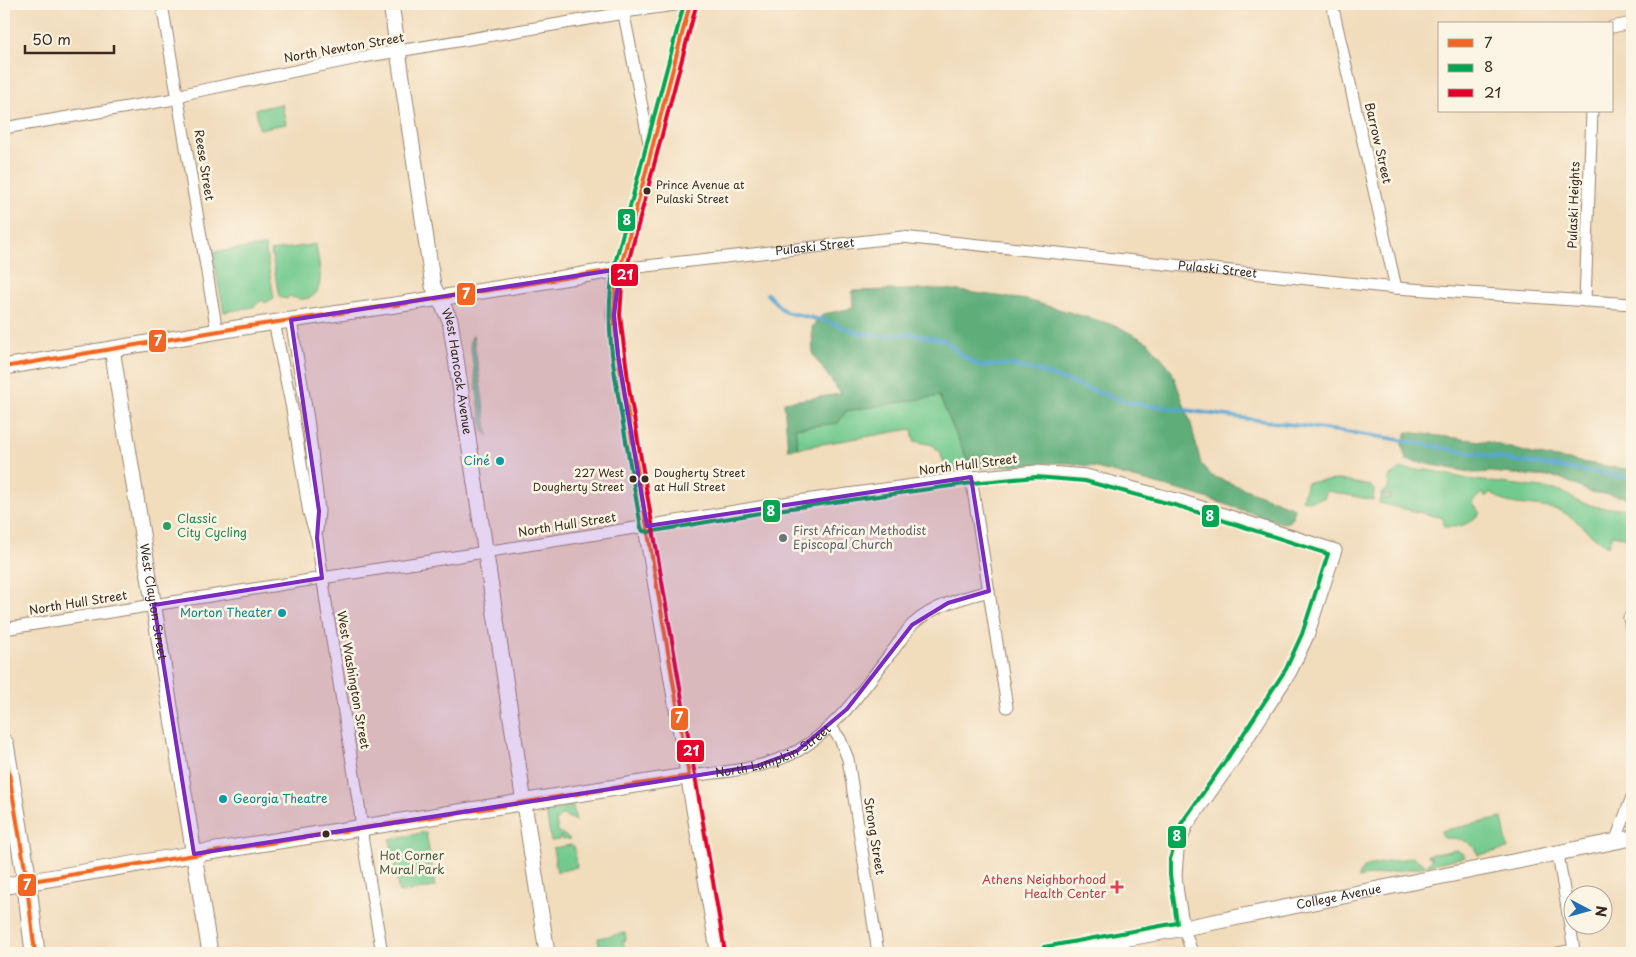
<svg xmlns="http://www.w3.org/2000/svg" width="1636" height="957" viewBox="0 0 1636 957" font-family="'Playpen Sans',sans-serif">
<rect width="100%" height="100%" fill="#fcf5e5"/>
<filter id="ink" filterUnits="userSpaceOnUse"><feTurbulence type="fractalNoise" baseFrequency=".02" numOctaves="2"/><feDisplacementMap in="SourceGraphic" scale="10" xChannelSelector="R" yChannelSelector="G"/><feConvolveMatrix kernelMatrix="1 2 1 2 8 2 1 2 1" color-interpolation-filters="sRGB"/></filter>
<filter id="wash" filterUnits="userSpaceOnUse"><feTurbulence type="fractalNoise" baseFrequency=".0096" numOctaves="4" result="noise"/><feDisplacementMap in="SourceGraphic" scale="20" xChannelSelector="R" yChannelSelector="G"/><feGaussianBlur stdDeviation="1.12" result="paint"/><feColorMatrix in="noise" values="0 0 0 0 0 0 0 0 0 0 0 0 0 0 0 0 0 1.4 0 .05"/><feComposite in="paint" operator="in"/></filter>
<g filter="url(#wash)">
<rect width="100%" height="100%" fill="#f1dcbc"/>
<!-- green -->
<path fill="#73ca8f" stroke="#577a56" d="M282,104L286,124L259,129L256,109Z
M316,244C318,262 330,300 301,299C296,299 293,297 289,296L287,299L279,297L271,251Z
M265,246L274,298L265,303L262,300L253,307L224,312L212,252Z
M473,335L488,436L483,431L470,342Z
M939,396L971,468L950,470L946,468L940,453L933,445L914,441L912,429L798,448L795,428L838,423L846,411Z
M1401,469L1428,470L1467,479L1542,488L1561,491L1579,502L1598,507L1632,509V539L1613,535L1608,546C1589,537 1578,517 1558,510C1540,505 1519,506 1504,501C1499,499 1495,495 1491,492L1485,497L1482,493L1472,502L1480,513C1467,526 1462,527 1444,527L1443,518L1379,503L1380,499L1390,498V495L1381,497V493C1387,491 1388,489 1389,483L1387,480L1391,475Z
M1339,480L1371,486L1374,491L1373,500L1327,491L1324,498L1308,501L1302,499L1307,482Z
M573,806L576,821L563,815L556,820L558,831L570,839L562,840L561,836L559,840L551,841L546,811Z
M1502,818L1508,849L1478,855C1471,839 1459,838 1443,838L1441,831Z
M426,832L435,887L399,893L390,839Z
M571,845L574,846L577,867L557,872L553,848Z
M1457,850L1464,855L1465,857L1427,865L1432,858L1427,855Z
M1413,857L1426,866L1359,878V873L1367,866Z
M625,933L626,940L623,941L625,953H600L598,938Z"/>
<!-- forest -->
<path fill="#5eae7a" stroke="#4c6c4c" d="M945,289L1027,300L1117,326L1149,343L1171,369L1191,424L1201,464L1212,476L1294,508L1293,518L1288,522L1282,523L1194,494L1093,467L1069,463H1044L971,468L939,396L846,411L838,423L795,428L798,448L788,449L784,402L841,394L813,355L812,327L823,314L853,308L852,291Z
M1407,432L1489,442L1532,454L1618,468L1632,469V498L1590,492L1560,478L1490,472L1474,473L1406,460L1402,444Z"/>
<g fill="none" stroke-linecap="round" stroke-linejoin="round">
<!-- stream -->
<path stroke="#58a6d1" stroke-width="4" d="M767,294L785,312L826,321L858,333L888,336L910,334L945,340L961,355L980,366L1009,365L1038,371L1126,402L1389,438L1510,460L1632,478"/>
</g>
</g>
<g filter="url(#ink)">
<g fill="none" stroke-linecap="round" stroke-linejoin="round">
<!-- pedestrian casing -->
<g stroke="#96836d" stroke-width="11">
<path id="pedestrian" d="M624,13L690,4"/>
</g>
<!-- minor casing -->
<g stroke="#96836d" stroke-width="13">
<g id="minor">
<path d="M162,4L217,332"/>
<path d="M622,4L650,148"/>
<path d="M1332,4L1396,288"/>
<path d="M1612,27L1632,23"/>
<path d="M4,128L169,100L188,93L363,57L624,13"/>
<path id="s1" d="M620,269L902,237L1396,288L1632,304"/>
<path d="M1585,301L1592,111"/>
<path d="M291,320L308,419L319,511L317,531"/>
<path d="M274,322L292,409L309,513L317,538L327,610L348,737L360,812L363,842L382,953"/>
<path d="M971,477L1007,707"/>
<path d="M1629,618L1632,632"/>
<path d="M4,629L647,526L776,504L971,477L1036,471L1086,475L1180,500L1336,550L1308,636L1291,672L1234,760L1187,826L1178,850L1176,875L1178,894L1184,928L1192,953"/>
<path d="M831,727L840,739L848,759L878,953"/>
<path id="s2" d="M689,776C725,772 766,769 799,750C838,727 863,689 890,654C898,645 905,632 913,624C934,605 962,598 989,591"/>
<path d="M1615,842L1632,797"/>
<path d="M1558,953L1574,950L1558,854"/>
</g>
</g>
<!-- tertiary casing -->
<g stroke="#96836d" stroke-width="17">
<g id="tertiary">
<path id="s3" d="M391,4L433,286L450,320L547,953"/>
<path id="s4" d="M112,349L210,953"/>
<path d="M4,367L243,327L402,304L620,269"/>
<path id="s5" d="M1045,953L1184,928L1632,838"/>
</g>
</g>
<!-- secondary casing -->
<g stroke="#96836d" stroke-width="18">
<path id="secondary" d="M690,4L616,285L614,315L623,389L719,953
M4,886L194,854L689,776"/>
</g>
<!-- primary casing -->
<g stroke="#96836d" stroke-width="21">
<path id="primary" d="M4,744L25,869L35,953"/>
</g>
<!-- pedestrian -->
<use href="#pedestrian" stroke="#fff" stroke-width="9"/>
<!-- minor -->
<use href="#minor" stroke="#fff" stroke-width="11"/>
<!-- tertiary -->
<use href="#tertiary" stroke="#fff" stroke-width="15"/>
<!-- secondary -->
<use href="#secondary" stroke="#fff" stroke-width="16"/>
<!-- primary -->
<use href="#primary" stroke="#fff" stroke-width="19"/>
<!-- bus-1 casing -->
<g stroke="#fcf5e5" stroke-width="8">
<path id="bus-1" d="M4,367L243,327L402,304L620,269
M4,744L25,869L35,953
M26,882L689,776L618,355L614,315L616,285L690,4"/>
</g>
<!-- bus-2 casing -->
<g stroke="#fcf5e5" stroke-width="8">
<path id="bus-2" d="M684,4L614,267C604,319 613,367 622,418C628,454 635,491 641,527L643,531L648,532L777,510L972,483L1036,477L1085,481L1178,506L1328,554L1302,634L1286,669L1229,756L1181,824L1170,859V875L1177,923L1044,947"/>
</g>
<!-- bus-3 casing -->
<g stroke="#fcf5e5" stroke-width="8">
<path id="bus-3" d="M696,6L622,286L620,315L629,388L725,952"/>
</g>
<!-- bus-1 -->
<use href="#bus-1" stroke="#f26522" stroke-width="4"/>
<!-- bus-2 -->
<use href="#bus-2" stroke="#00a651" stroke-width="4"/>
<!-- bus-3 -->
<use href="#bus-3" stroke="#e4002b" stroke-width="4"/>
</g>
</g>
<!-- marked area -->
<path fill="#7b2cbf" fill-opacity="0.2" stroke="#7b2cbf" stroke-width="4" stroke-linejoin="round" d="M620,269L614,315L618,355L647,526L971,477L989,591L948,603L912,625L847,709L797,751L757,766L194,854L154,605L322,578L317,538L319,511L291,320Z"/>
<!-- markers -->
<g fill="#3b2a1e" stroke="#fcf5e5" stroke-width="2">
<circle cx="647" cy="191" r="4.5"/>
<circle cx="633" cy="479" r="4.5"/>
<circle cx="645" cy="479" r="4.5"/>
<circle cx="326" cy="834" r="4.5"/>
</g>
<g fill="#0f9aa8" stroke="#fcf5e5" stroke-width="2">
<circle cx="500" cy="461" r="5"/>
<circle cx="282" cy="613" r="5"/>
<circle cx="223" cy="799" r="5"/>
</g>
<circle fill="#2e9e5b" stroke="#fcf5e5" stroke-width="2" cx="167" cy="526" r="5"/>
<circle fill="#6b7280" stroke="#fcf5e5" stroke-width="2" cx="783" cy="538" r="5"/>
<path fill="#e0444e" stroke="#fcf5e5" stroke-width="2" d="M1114.5 879.5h5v5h5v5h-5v5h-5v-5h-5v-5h5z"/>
<g text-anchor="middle" stroke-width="5" stroke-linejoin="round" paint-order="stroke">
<!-- bus labels -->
<g font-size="11" fill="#3b2a1e" stroke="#fcf5e5" text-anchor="start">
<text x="656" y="189">Prince Avenue at<tspan x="656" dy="14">Pulaski Street</tspan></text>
<text x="624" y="477" text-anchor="end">227 West<tspan x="624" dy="14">Dougherty Street</tspan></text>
<text x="654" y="477">Dougherty Street<tspan x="654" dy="14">at Hull Street</tspan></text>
</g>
<!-- street labels -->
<g font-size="12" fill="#3b2a1e" stroke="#fcf5e5">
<text transform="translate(344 48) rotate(-10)" y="4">North Newton Street</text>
<text transform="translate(1378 143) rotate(77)" y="4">Barrow Street</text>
<text transform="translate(204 165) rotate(81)" y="4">Reese Street</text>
<text transform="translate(1574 205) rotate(-88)" y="4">Pulaski Heights</text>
<text dy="4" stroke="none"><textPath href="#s1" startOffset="196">Pulaski Street</textPath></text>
<text dy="4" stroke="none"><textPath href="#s1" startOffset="601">Pulaski Street</textPath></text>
<text dy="4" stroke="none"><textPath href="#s3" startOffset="375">West Hancock Avenue</textPath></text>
<text transform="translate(968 465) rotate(-7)" y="4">North Hull Street</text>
<text transform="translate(567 525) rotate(-9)" y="4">North Hull Street</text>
<text dy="4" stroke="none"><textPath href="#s4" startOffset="256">West Clayton Street</textPath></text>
<text transform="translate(78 603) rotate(-9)" y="4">North Hull Street</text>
<text transform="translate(353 680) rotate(80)" y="4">West Washington Street</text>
<text dy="4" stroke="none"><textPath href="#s2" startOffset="89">North Lumpkin Street</textPath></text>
<text transform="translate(874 836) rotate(81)" y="4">Strong Street</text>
<text dy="4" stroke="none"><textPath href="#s5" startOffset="299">College Avenue</textPath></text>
</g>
<!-- culture labels -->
<g font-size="12" fill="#0d838f" stroke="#fcf5e5" text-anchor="end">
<text x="490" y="465">Ciné</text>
<text x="272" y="617">Morton Theater</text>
<text x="233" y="803" text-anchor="start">Georgia Theatre</text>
</g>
<!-- leisure labels -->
<g font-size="12" fill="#27864d" stroke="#fcf5e5" text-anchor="start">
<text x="177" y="523">Classic<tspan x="177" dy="14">City Cycling</tspan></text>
</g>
<!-- worship labels -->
<g font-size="12" fill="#5b616d" stroke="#fcf5e5" text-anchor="start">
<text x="793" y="535">First African Methodist<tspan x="793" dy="14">Episcopal Church</tspan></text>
</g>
<!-- park labels -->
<g font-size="12" fill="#4c5a40" stroke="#fcf5e5">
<text x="412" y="860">Hot Corner<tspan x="412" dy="14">Mural Park</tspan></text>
</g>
<!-- health labels -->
<g font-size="12" fill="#be3a42" stroke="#fcf5e5" text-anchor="end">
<text x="1106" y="884">Athens Neighborhood<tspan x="1106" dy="14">Health Center</tspan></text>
</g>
</g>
<g stroke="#fcf5e5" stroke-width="2">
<rect x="617" y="208" width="19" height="24" rx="5" fill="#00a651"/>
<rect x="610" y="263" width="29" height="24" rx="5" fill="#e4002b"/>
<rect x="456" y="282" width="20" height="24" rx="5" fill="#f26522"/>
<rect x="148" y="329" width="19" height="24" rx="5" fill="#f26522"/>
<rect x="762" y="499" width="19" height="24" rx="5" fill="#00a651"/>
<rect x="1201" y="504" width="19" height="24" rx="5" fill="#00a651"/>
<rect x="670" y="707" width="19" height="24" rx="5" fill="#f26522"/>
<rect x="676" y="739" width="29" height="24" rx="5" fill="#e4002b"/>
<rect x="1167" y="825" width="20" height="24" rx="5" fill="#00a651"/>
<rect x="17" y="873" width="20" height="24" rx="5" fill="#f26522"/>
</g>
<g font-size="14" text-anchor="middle" font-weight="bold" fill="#fff">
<text x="627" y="225">8</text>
<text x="625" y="280">21</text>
<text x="466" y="299">7</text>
<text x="158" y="346">7</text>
<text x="771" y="516">8</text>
<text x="1210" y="521">8</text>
<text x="679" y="723">7</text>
<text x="691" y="756">21</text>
<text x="1177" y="841">8</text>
<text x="27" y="890">7</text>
</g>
<!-- margin -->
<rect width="1636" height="957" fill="none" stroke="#fcf5e5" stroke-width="20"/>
<!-- legend -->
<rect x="1438" y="22" width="175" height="90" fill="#fcf5e5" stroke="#afa495"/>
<rect x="1448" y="39" width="25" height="8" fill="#f26522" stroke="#afa495"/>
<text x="1484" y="48" font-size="15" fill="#3b2a1e">7</text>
<rect x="1448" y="64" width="25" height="8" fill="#00a651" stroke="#afa495"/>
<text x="1484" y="72" font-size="15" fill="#3b2a1e">8</text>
<rect x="1448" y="89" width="25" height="8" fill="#e4002b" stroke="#afa495"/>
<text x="1484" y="98" font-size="15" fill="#3b2a1e">21</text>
<!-- north arrow -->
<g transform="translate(1588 910) rotate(96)"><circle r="24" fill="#fcf5e5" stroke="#afa495"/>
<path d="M0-4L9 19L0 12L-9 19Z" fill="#1f6fb2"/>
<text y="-8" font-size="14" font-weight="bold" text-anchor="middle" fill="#3b2a1e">N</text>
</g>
<!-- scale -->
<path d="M25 45v8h89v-8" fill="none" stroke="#3b2a1e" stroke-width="2.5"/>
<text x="32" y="45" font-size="15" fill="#3b2a1e" stroke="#fcf5e5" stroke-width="4" paint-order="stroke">50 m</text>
</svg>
